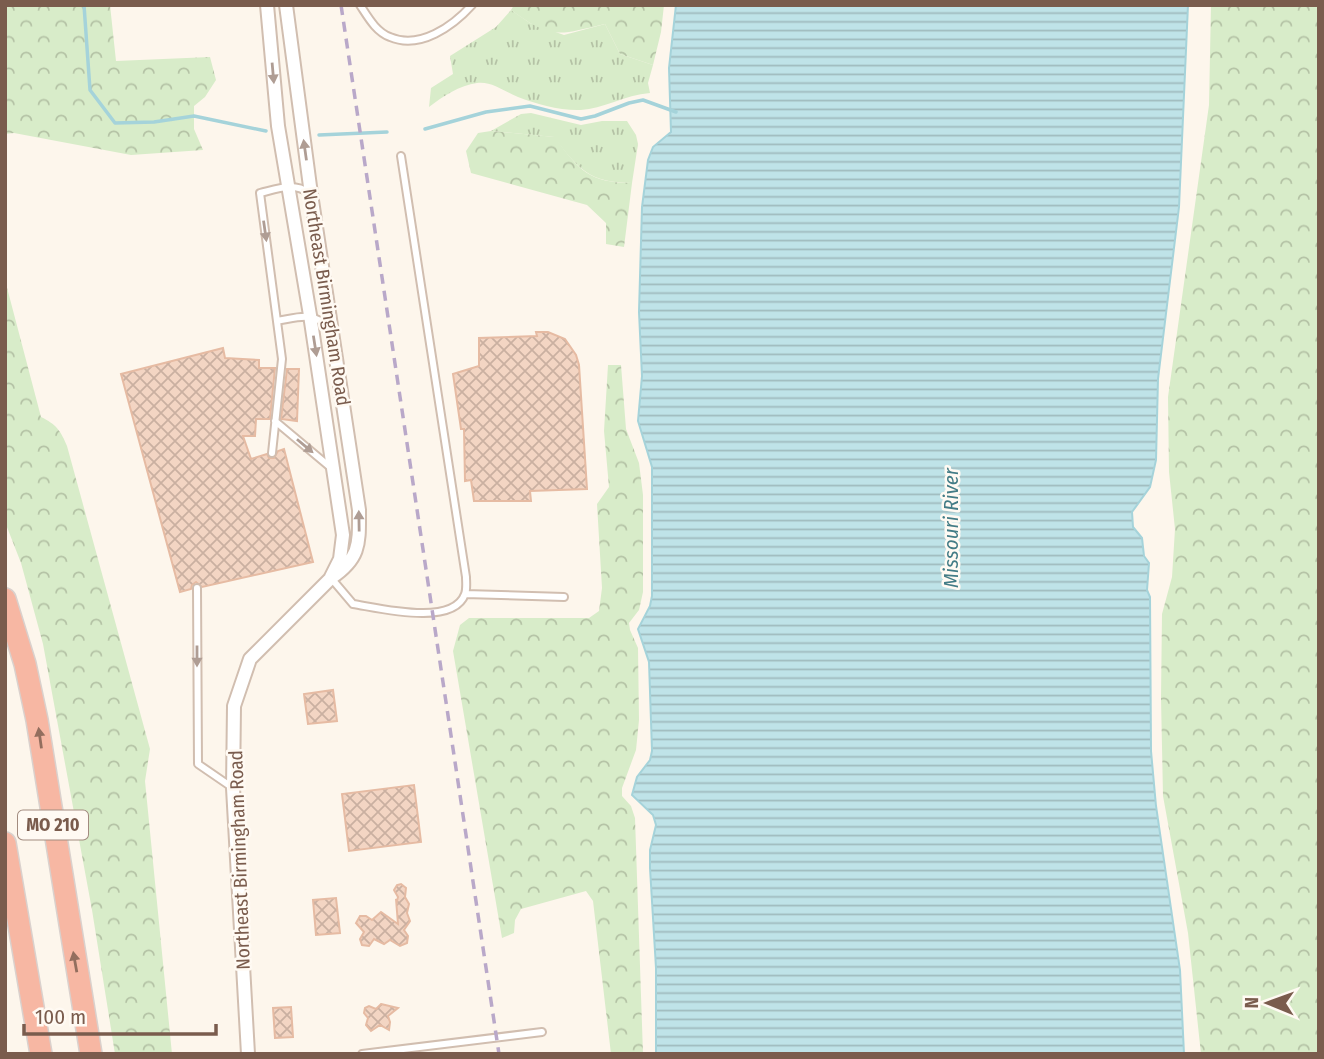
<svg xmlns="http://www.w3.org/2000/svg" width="1324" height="1059" viewBox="0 0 1324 1059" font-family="'Fira Sans Condensed',sans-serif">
<defs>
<pattern id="grass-tufts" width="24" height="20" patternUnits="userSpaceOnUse" patternTransform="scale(1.75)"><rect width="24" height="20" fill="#d8ecc9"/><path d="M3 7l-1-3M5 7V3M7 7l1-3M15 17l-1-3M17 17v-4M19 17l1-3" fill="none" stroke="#b4c2a5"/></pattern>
<pattern id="forest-crowns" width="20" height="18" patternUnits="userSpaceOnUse" patternTransform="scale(1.75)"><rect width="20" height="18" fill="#d8ecc9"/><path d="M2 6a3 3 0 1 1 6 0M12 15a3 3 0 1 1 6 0" fill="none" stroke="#b4c2a5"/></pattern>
<pattern id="water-rules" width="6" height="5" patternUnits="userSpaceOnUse" patternTransform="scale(1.75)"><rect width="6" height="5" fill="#bfe3e8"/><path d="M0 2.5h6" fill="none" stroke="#a0bbbe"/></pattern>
<pattern id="building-cross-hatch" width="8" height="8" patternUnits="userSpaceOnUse" patternTransform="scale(1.75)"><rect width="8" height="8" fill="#f3d5c3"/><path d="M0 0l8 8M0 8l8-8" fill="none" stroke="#cab0a1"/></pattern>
</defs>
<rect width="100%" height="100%" fill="#fdf6ec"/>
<!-- grass -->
<path fill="url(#grass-tufts)" d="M511,10L530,23L564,35L605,24L620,54L653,65L648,83L650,93C625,95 602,109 581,110C561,111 536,104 518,97C505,92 492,81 477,83C460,85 442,97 429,107L431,88L453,74L450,56L496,27Z
M531,113L581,125L602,121H627L636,135L638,144L632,183C590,183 578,169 554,137L491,131L521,114Z"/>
<!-- forest -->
<path fill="url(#forest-crowns)" d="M5,5H110L116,61L210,57L216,80L205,97L194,106V129L203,150L131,155L14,133L5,134Z
M514,5H664L661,32L653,65L620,54L605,24C558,35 552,40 511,10Z
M1211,5H1319V1054H1201L1188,933L1163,796L1161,698L1162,614L1172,577L1175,529L1169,472L1168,397L1209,105Z
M491,131L555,137C578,170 590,183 632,183L624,247L606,244V223L587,205L471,173L466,151L478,133Z
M5,280L41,417C56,424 61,431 67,446L150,749L145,781L172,1054H115L92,910L43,644L21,563L5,522Z
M608,365H621L626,429L639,463L643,495V592L639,610L629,623L630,630L638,648L639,720L636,750L622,788V796L631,806L635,818L643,1054H611L593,901L586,891L521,909L515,920L514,933L502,938L453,651L460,625L469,618H589L599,611L602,588L597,504L609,487L604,431Z"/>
<!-- water -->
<path fill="url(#water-rules)" stroke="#a5d3da" stroke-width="2" d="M676,5H1188L1179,207L1158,379L1156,460L1150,487L1132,512L1133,527L1142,538L1144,556L1149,563L1147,590L1150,597L1151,751L1156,806L1180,970L1184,1054H656V968L650,868V850L656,825L653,815L632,795L637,777L650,760L652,751L649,662L638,629L650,606L652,596V467L638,421L642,376L639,312L642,207L648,160L653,147L671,132L669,68Z"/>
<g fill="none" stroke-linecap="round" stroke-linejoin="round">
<!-- stream -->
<path stroke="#a5d3da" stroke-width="3.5" d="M84,5L90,90L115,123L154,122L194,116L266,131
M425,129L486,112L530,106L581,119L595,116L629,103L643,100L676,112
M319,135L387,132"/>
</g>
<!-- building -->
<path fill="url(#building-cross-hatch)" stroke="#e6bba3" stroke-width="2" d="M536,332H548L565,339L576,355L579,365L587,489L530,491L531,501H474L471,480L465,481L464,429H461L453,374L479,366V338L537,336Z
M223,348L225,358L259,360V368H275L270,419H256L255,436H243L251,459L267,454L269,458H274L278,451L284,449L313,562L202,587L196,582L192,585L191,589L180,592L121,374Z
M287,369H299L297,421L281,419Z
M333,690L337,721L308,724L304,694Z
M414,785L421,842L349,851L342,794Z
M401,884L406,888L405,897L409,904L407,913L410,921L404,930L408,936L407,943L400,946L390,940L384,944L374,939L369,946L362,945L360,939L364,932L356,923L360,916H366L372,920L381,912L398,924L396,899L397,901L398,897L394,890L397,885Z
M336,898L340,933L316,935L313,900Z
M381,1004L398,1008L388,1016L390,1022L389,1030L380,1025L371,1031L366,1025L368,1018L364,1013L365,1008L369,1006L376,1009Z
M291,1007L293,1037L275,1038L273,1008Z"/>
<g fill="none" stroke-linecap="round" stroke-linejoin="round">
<!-- lane casing -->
<g stroke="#d1beb0" stroke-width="10">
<path id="lane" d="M360,5C368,17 376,32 390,37C420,50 453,26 472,5
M277,321C300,317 311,311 330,328
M275,421L330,467
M272,453L282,359L260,193C277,189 294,182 309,193
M331,578L353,604C379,608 453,627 465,594C467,589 466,582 466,577L401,156
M197,588L198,764L233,788
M465,594L564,597
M362,1054L542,1032"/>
</g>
<!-- street casing -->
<g stroke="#d1beb0" stroke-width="16">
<path id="street" d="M267,5L278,126L310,315L343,535L340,559L331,577
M248,1054L233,788L234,706L250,659L331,578C361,558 359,543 359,510L311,194L286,5"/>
</g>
<!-- highway casing -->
<g stroke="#dad1cd" stroke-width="24">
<path id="highway" d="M5,599L25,664L37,720L91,1054
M5,843L41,1054"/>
</g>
<!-- lane -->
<use href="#lane" stroke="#fff" stroke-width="6"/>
<!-- street -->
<use href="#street" stroke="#fff" stroke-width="12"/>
<!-- highway -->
<use href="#highway" stroke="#f7b7a3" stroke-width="21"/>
<!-- rail -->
<path stroke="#b9a8c9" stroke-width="3.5" stroke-dasharray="10 7" stroke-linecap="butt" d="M341,5L499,1054"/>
</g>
<!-- one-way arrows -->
<defs><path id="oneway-solid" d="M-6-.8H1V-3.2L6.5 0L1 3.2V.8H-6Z" transform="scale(1.75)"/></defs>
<g fill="#af9d94">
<use href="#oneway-solid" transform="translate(273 73) rotate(85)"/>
<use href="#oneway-solid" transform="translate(305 150) rotate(-98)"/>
<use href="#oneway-solid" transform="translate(265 231) rotate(82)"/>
<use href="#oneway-solid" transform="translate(315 346) rotate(81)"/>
<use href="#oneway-solid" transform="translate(305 446) rotate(40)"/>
<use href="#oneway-solid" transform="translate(359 521) rotate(-91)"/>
<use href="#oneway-solid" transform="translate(197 656) rotate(90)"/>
</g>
<g fill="#936e5e">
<use href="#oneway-solid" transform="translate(40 738) rotate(-98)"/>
<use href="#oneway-solid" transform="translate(75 962) rotate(-100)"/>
</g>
<g text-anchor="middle" stroke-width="5" stroke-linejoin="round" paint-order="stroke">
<!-- shield labels -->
<rect fill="#fffaf3" stroke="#a28b7f" stroke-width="2" x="18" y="810.5" width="70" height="29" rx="5"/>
<g font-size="18" font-weight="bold" fill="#7a5c4d">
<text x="53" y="831">MO 210</text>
</g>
<!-- street labels -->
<g font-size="19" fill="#7a5c4d" stroke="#fffaf3">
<text transform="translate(327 297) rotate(81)" y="7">Northeast Birmingham Road</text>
<text transform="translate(239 860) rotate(-92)" y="7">Northeast Birmingham Road</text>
</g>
<!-- water labels -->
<g font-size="21" font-style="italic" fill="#437c86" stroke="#fffaf3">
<text transform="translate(951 528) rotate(-90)" y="7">Missouri River</text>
</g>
</g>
<!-- border -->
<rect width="1324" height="1059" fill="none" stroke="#7a5c4d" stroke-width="14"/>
<!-- north arrow -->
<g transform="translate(1268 1003) rotate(271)" stroke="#fffaf3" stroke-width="5" paint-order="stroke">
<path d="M0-5L12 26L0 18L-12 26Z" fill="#7a5c4d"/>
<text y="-10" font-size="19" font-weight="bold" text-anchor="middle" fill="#7a5c4d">N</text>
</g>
<!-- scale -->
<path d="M24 1024v10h192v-10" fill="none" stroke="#7a5c4d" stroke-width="3.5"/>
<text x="35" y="1024" font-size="21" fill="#7a5c4d" stroke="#fffaf3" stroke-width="5" paint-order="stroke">100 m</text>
</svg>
